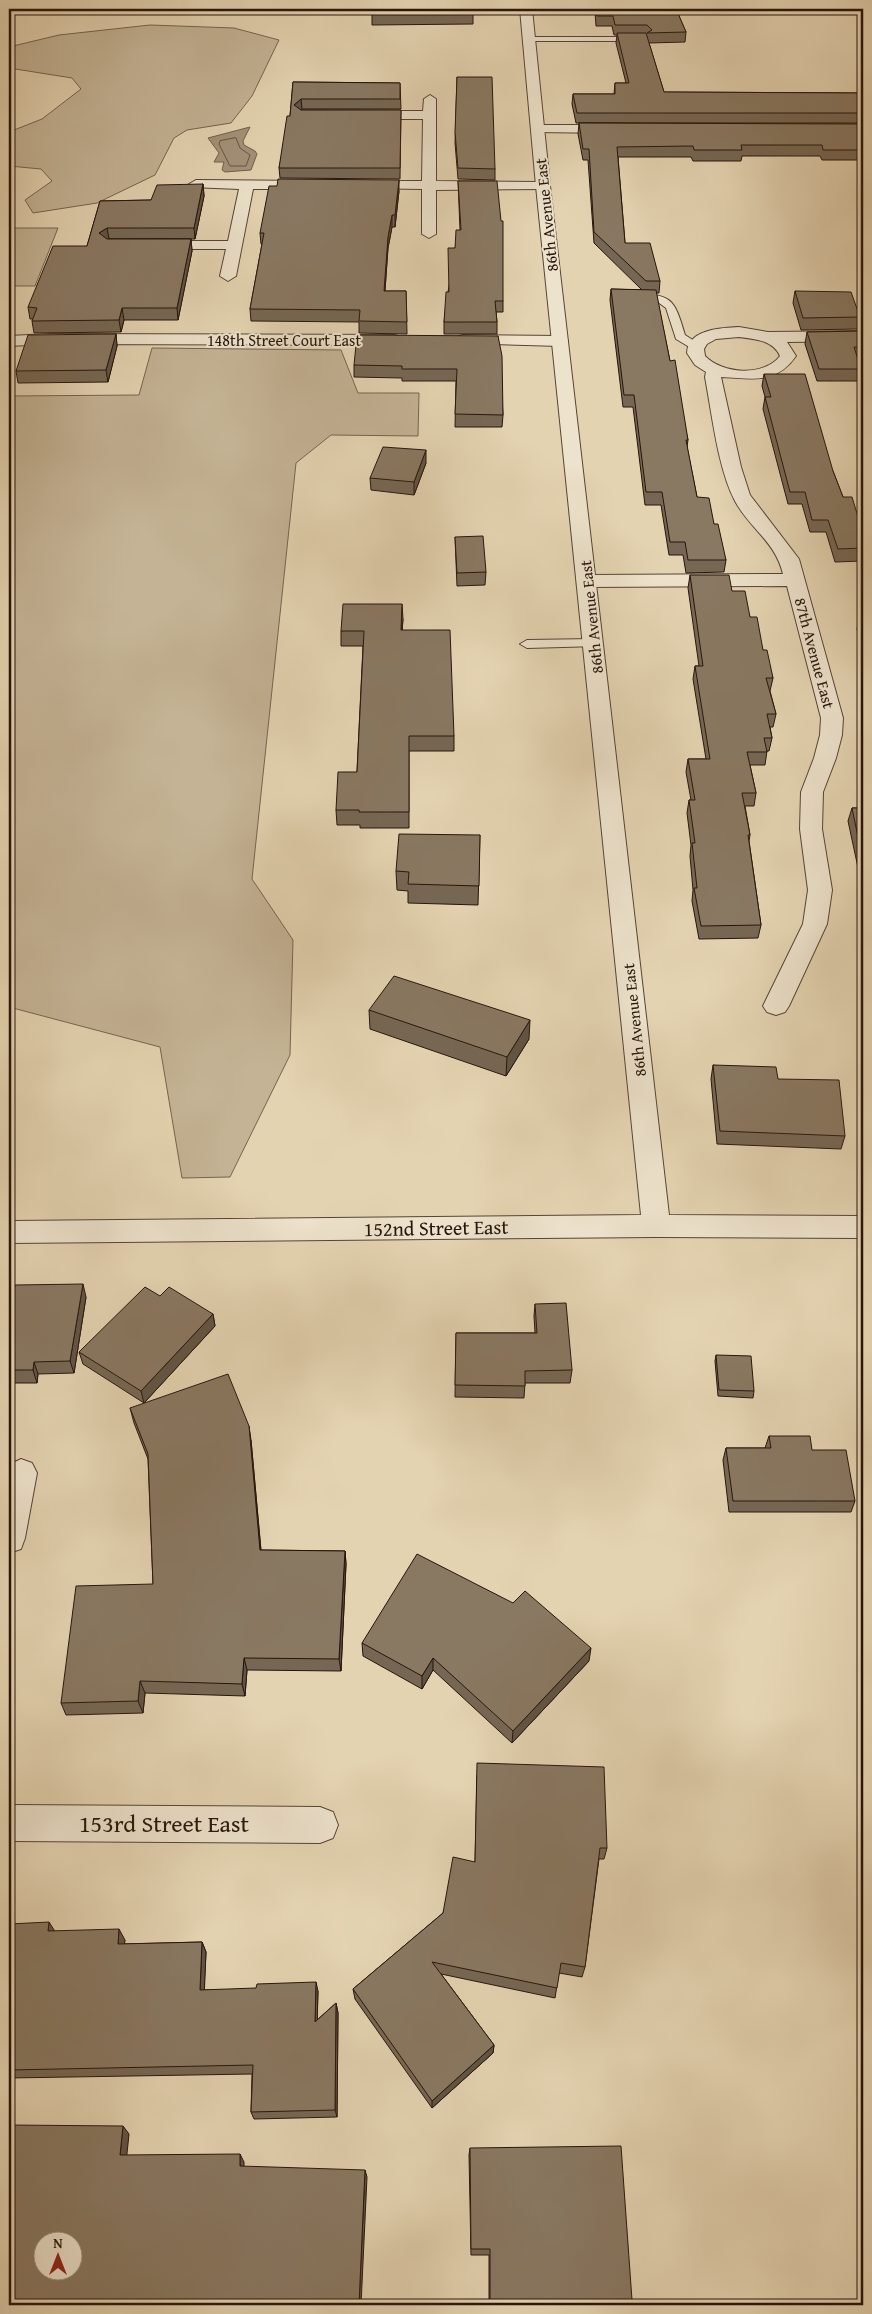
<svg xmlns="http://www.w3.org/2000/svg" width="872" height="2314" viewBox="0 0 872 2314" font-family="'Gentium Book Plus',serif">
<rect width="100%" height="100%" fill="#e4d3b1"/>
<filter id="stains"><feTurbulence type="fractalNoise" baseFrequency=".004" numOctaves="4"/><feColorMatrix values="0 0 0 0 .2 0 0 0 0 .09 0 0 0 0 .02 0 0 0 .5 -.17"/></filter>
<radialGradient id="worn" r=".72"><stop offset=".6" stop-color="#630" stop-opacity="0"/><stop offset="1" stop-color="#630" stop-opacity=".3"/></radialGradient>
<!-- green -->
<path fill="#c4b395" stroke="#766450" d="M150,25L234,28L279,40L252,96L231,123L187,130L174,138L155,175L97,203L33,213L25,200L52,181L41,169L9,166V132L42,119L81,89L72,78L9,68V47L59,35Z
M9,228H58L35,286H9Z
M152,348L341,350L358,393H419L418,436L331,435L296,463L252,879L293,940L290,1055L230,1177L182,1178L160,1047L9,1007V396L139,395Z"/>
<!-- water -->
<path fill="#a49279" stroke="#72604d" d="M250,127L243,141L244,145L255,151L257,154L251,170L225,172L222,170L224,162H214L219,153L208,138Z"/>
<g fill="none" stroke-linecap="round" stroke-linejoin="round">
<!-- shore -->
<path stroke="#665442" stroke-width="1" d="M236,138L240,148L250,155L246,166H230L219,144L220,141Z"/>
<!-- service casing -->
<g stroke="#564435" stroke-width="2">
<path id="service" d="M526,37H640L644,39L640,41H526Z
M632,294C672,294 674,298 685,335L699,344V348H691L676,339L666,308L655,300L628,299L627,297Z
M594,639L599,640L601,643L599,646L527,648L520,644L527,640Z"/>
</g>
<!-- minor casing -->
<g stroke="#564435" stroke-width="2">
<path id="minor" d="M430,95L436,99V181L543,182L550,186L548,189L436,190V234L429,238L422,234V189L357,188L355,185L362,181H422L423,119H363L357,115L363,111H423L424,99Z
M538,125H614L621,129L614,133L533,132L531,129L533,126Z
M196,180L314,181L321,185L314,189H253L236,276L228,281L220,276L226,249H155L148,245L155,241H228L239,189L191,187L189,184Z
M739,327L768,332L863,331V341L787,342L796,356C775,386 751,378 721,377L741,467L750,495L799,559L843,718L842,735L836,758L823,792L822,829L832,890L827,924L789,1006L785,1012L776,1015L767,1012L763,1006L803,924L808,890L800,829L801,792L814,758L820,735L821,718L787,586L587,587L580,585L577,581L580,577L587,575L783,574C775,541 750,529 735,501C718,469 712,414 705,377L706,372L695,365L687,353C688,329 721,328 739,327ZM739,337C755,339 773,340 780,356C764,377 722,374 705,356L704,349L707,344L716,339Z
M49,334L395,335L401,337L403,340L401,343L395,345L49,344L9,346V336Z
M463,335L560,336L566,338L568,341L566,344L560,346L457,343L455,340L457,337Z
M21,1459L32,1463L37,1473L25,1538L21,1549L9,1553V1465Z
M9,1805L320,1807L333,1812L338,1825L333,1838L320,1843L9,1841Z"/>
</g>
<!-- tertiary casing -->
<g stroke="#564435" stroke-width="2">
<path id="tertiary" d="M520,9H532L550,186L669,1215L863,1216V1238L656,1237L9,1243V1221L641,1215L536,186Z"/>
</g>
<!-- service -->
<use href="#service" fill="#ede2cc" fill-rule="evenodd"/>
<!-- minor -->
<use href="#minor" fill="#ede2cc" fill-rule="evenodd"/>
<!-- tertiary -->
<use href="#tertiary" fill="#ede2cc" fill-rule="evenodd"/>
</g>
<!-- wall -->
<path fill="#766754" stroke="#27150c" d="M473,9V24L372,25V13Z
M567,9H676L686,32L685,42L649,43L664,92L863,93V123H576L572,104L573,94H614L615,83H626L616,43L617,35H614L612,26H596L595,11L574,14Z
M457,77L495,169V180L458,179L455,143Z
M293,82L400,83L401,109H302L301,110H401L400,179L280,178L279,168L290,116Z
M579,123L863,124V160H822L820,156H742L741,161H693L691,157H618L625,243L660,281L659,293H656L670,361L688,440L687,447L697,497L714,524L726,560L724,572L686,573L683,555H669L661,505H645L633,407H623L610,300L611,289L642,290L594,243L588,160H583L578,134Z
M458,181L503,301V312H496L497,322V334H444V322L448,292L455,248L460,230Z
M203,184L204,196L195,239H109H191L192,251L178,320H124L121,332L34,333L32,321L33,319H30L28,307L87,246L100,201L151,200Z
M399,191L395,227H392L388,248L385,291H406L407,334L359,333V322L251,321L250,309L262,244H261L260,233Z
M795,291L860,317L858,329L801,330L793,303Z
M863,331V360H858L861,369L859,381H817L805,344L807,332Z
M116,334L117,346L108,382L18,383L16,371Z
M498,336L503,415L502,427H455L456,381H402V378L354,377V365Z
M764,374L833,471L843,497L863,533V561L835,562L826,532H810L802,504H788L763,409L765,397L762,386Z
M426,463L414,495L371,490L370,478Z
M455,537L486,572L485,585L457,586Z
M690,575L732,591L750,617L763,650L773,678L770,691L776,714L773,727H770L772,738L769,751H767L765,765H750L756,793L754,806H745L750,835L749,841L761,925L758,938L699,939L692,901L693,890L690,856L691,845L687,813L689,800H691L686,772L688,759H706L693,679L695,666H699L688,588Z
M860,616H863V648L857,629Z
M403,619L402,630L454,736V751H409V828H360V825H337L336,810L357,772L363,646H341V631Z
M852,808H863V891L848,821Z
M480,835L478,905L408,903V891L397,890L396,871Z
M369,1010L529,1039L506,1076L370,1029Z
M713,1065L778,1079L845,1136L841,1149L717,1144L711,1079Z
M160,1296L213,1314L215,1326L144,1403L83,1364L79,1352Z
M86,1297L74,1373L38,1374L37,1383H9V1320Z
M535,1304L572,1370L570,1383H525L524,1398L455,1397L456,1333H535L534,1316Z
M716,1355L754,1391L753,1398L718,1396L715,1361Z
M130,1408L251,1440L261,1550L345,1551L346,1564L341,1671L247,1670L245,1696L145,1693L143,1713L66,1715L61,1703L153,1584L148,1459L134,1423Z
M769,1436L812,1450L855,1501L851,1512H729L723,1460L726,1448H765Z
M362,1643L589,1661L512,1743L433,1670L422,1689L363,1656Z
M477,1775L607,1848L604,1859H599L585,1967L582,1977L559,1973L555,1998L441,1974L494,2045L493,2053L432,2108L355,1999L353,1989L443,1913L475,1862Z
M9,1920L11,1924L54,1931L125,1940L124,1944L202,1942L206,1952L204,1990L318,1991L317,2020L336,2003L338,2013L337,2117L254,2119L251,2112L252,2074L10,2078L9,2077Z
M470,2148L632,2300L648,2305H489V2255H471L469,2155Z"/>
<!-- shaded-wall -->
<path fill="#605445" stroke="#27150c" d="M574,9H595V11L574,14Z
M301,99L302,109L294,116V105Z
M399,180V191L395,227V215Z
M203,184L204,196L195,239L194,228Z
M392,215V227L388,248L384,303V291L388,237Z
M107,228L109,239L100,244L99,233Z
M191,239L192,251L178,320L177,308Z
M122,308L124,320L121,332L119,320Z
M116,334L117,346L108,382L106,370Z
M426,450V463L414,495V482Z
M402,604L403,619L401,646V630Z
M530,1020L529,1039L506,1076L507,1057Z
M83,1284L86,1297L74,1373L70,1361Z
M213,1314L215,1326L144,1403L141,1391Z
M34,1362L38,1374L37,1383L33,1370Z
M249,1426L251,1440L262,1563L260,1550Z
M345,1551L346,1564L341,1671L339,1659Z
M591,1648L589,1661L512,1743L513,1731Z
M244,1658L247,1670L245,1696L242,1684Z
M433,1658V1670L422,1689V1676Z
M140,1681L145,1693L143,1713L138,1701Z
M49,1922L56,1933L48,1931Z
M119,1929L125,1940L123,1955L118,1944Z
M202,1942L206,1952L204,2000L200,1990Z
M316,1982L318,1991L317,2031L315,2022Z
M336,2003L338,2013L337,2117L335,2110Z
M494,2045L493,2053L432,2108V2101Z
M123,2126L129,2134L126,2163L120,2155Z
M240,2154L244,2162V2173L240,2166Z
M365,2170L367,2177L361,2305H359Z"/>
<!-- building -->
<path fill="#897862" stroke="#27150c" fill-rule="evenodd" d="M372,9H473V12L372,13Z
M596,9H676L686,32L647,33L652,30L647,25H615L613,16H597Z
M617,33H646L664,92L863,93V113H577L573,94H615V83H629Z
M457,77H492L495,169L458,168L455,132Z
M293,82L400,83V99H301L294,105L301,110H401L400,168H279L287,116H290Z
M579,123L863,124V150H823L822,145H741L742,150H694L693,146L617,147L625,243H650L660,281H646L594,232L589,149H583Z
M278,179L399,180L395,215H392L388,237L384,291H406L407,322L359,321L360,310L250,309L264,233H260L269,186H277Z
M458,181H497L501,221H503V301H495L497,322H444L446,292H449L448,248H455L456,230H461Z
M203,184L194,228H107L99,233L107,239H191L177,308H122L119,320L32,321L37,308L28,307L53,246H87L100,201L151,200L157,185Z
M611,289L656,290L670,361L675,360L688,440H686L697,497L709,498L714,524H718L726,560H688L685,542H670L662,492H646L634,395H624Z
M795,291L851,292L860,317L803,318Z
M863,331V348L854,347L861,369H819L807,332Z
M116,334L106,370L16,371L28,335Z
M357,335L498,336L502,356L503,415L455,414L457,369H402V366L354,365Z
M764,374H805L833,471L843,497H852L863,533V548L838,549L828,520H812L805,492H790L765,397H771Z
M383,447L426,450L414,482L370,478Z
M483,536L486,572L457,573L455,537Z
M690,575H729L732,591H745L750,617H757L763,650H767L773,678H766L776,714H767L772,738H764L767,752H747L756,793H742L750,835H748L761,925L701,926L694,888H697L692,843H695L689,800H695L688,759H710L695,666H703Z
M343,604H402L401,630H450L454,736H409V812H359V810H336L338,772H357L364,631H341Z
M860,616H863V626Z
M852,808H863V861Z
M399,834L480,835L479,886L408,884L409,872L396,871Z
M394,976L530,1020L507,1057L369,1010Z
M713,1065L776,1067L778,1079L839,1080L845,1136L720,1131Z
M83,1284L70,1361L34,1362L33,1370H9V1320L15,1285Z
M145,1287L160,1296L169,1287L213,1314L141,1391L79,1352Z
M566,1303L572,1370L525,1371V1386L455,1385L456,1333H537L535,1304Z
M716,1355L751,1356L754,1391L719,1390Z
M228,1374L249,1426L260,1550L345,1551L339,1659L244,1658L242,1684L140,1681L138,1701L61,1703L76,1586L153,1584L148,1454L130,1408Z
M769,1436H810L812,1450H846L855,1501H733L726,1448H771Z
M417,1554L513,1603L525,1591L591,1648L513,1731L433,1658L422,1676L362,1643Z
M477,1763L604,1767L607,1848H600L585,1967L561,1963L557,1988L432,1962L494,2045L432,2101L353,1989L443,1913L453,1857L475,1862Z
M49,1922L48,1931L119,1929L118,1944L202,1942L200,1990L256,1988L257,1984L316,1982L315,2022L336,2003L335,2110L251,2112L253,2065L9,2070V1924Z
M9,2125L123,2126L120,2155L240,2154V2166L365,2170L359,2305H9ZM42,2242H72V2272H42Z
M621,2146L632,2300H648V2305H490V2249H471L470,2148Z"/>
<g text-anchor="middle" stroke-width="4" stroke-linejoin="round" paint-order="stroke">
<!-- far-street labels -->
<g font-size="16" fill="#27150c" stroke="#ede2cc">
<text transform="translate(546 215) rotate(-96)" y="6">86th Avenue East</text>
<text x="284" y="346">148th Street Court East</text>
<text transform="translate(591 617) rotate(-96)" y="6">86th Avenue East</text>
<text transform="translate(815 653) rotate(75)" y="6">87th Avenue East</text>
<text transform="translate(634 1020) rotate(-96)" y="6">86th Avenue East</text>
</g>
<!-- street labels -->
<g font-size="20" fill="#27150c" stroke="#ede2cc">
<text transform="translate(436 1228) rotate(-1)" y="7">152nd Street East</text>
</g>
<!-- near-street labels -->
<g font-size="24" fill="#27150c" stroke="#ede2cc">
<text x="164" y="1832">153rd Street East</text>
</g>
</g>
<!-- margin -->
<rect width="872" height="2314" fill="none" stroke="#e4d3b1" stroke-width="30"/>
<rect x="10" y="10" width="852" height="2294" fill="none" stroke="#27150c" stroke-width="2.5"/>
<rect x="15" y="15" width="842" height="2284" fill="none" stroke="#27150c"/>
<!-- north arrow -->
<g transform="translate(58 2256)"><circle r="24" fill="#ede2cc" stroke="#9e907f"/>
<path d="M0-4L9 19L0 12L-9 19Z" fill="#8f2418"/>
<text y="-8" font-size="14" font-weight="bold" text-anchor="middle" fill="#27150c">N</text>
</g>
<rect width="100%" height="100%" filter="url(#stains)"/>
<rect width="100%" height="100%" fill="url(#worn)"/>
</svg>
